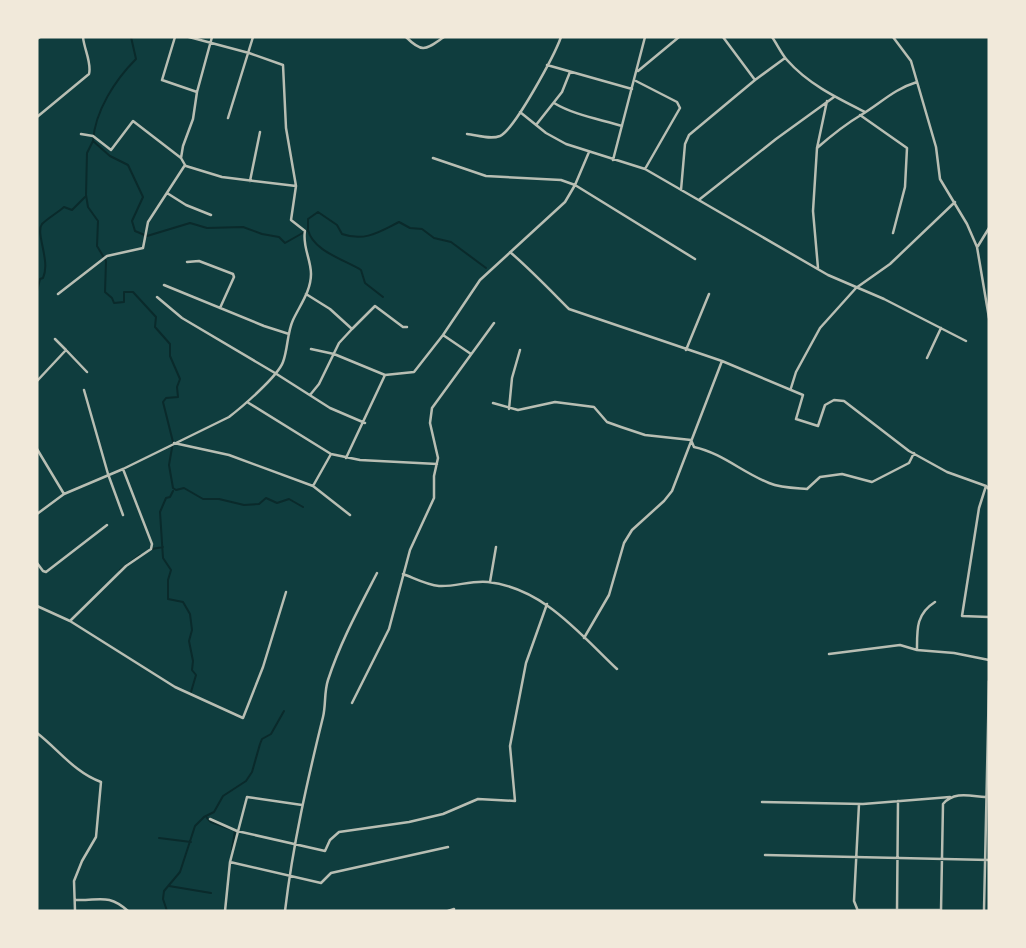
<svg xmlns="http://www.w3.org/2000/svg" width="1026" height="948" viewBox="0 0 1026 948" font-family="Overpass,sans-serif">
<rect width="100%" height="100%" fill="#0f3d3e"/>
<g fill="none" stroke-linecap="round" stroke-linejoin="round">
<!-- stream -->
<path stroke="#0a2a2b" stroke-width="2" d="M131,37L136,59C115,80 95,111 93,141L110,156L128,165L143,197L132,221L135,231L147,236L190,223L207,228L243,227L262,234L279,237L285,243L308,230C313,251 345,260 361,270L365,283L383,297
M93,141L87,153L86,195L88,207L98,221L97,246L106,261L105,292L112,298L114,303L124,302V292H133L156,317L155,327L170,344V356L180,379L177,387L178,397L166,398L163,402L173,442L169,465L173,488L176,490L184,488L203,499H219L244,505L259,504L266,498L277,503L289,499L303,507
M308,230V219L318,212L337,225L342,234C365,242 379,232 399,222L410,228L422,229L434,238L451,242L486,268
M37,291L40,279L43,278C51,261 35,233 42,224C48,218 57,213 64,207L72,210L85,197
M173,491L170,497L166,498L160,512L163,558L171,570L168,580V599L183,602L190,614L192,630L189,641L193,661L192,670L196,675L191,692
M152,549L163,547
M120,570L140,555
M207,818L211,822L230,829
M159,838L191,842
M232,849L235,831
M169,886L211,893
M167,911L163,899L164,891L180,872L195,826L204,817L214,812L223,796L246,781L252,772L260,744L262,739L271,734L284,711"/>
<!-- minor -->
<path stroke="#b8beb3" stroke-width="2.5" d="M175,37L162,80L197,92
M406,37C423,54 426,49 444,37
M723,37L755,80
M772,37C777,44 781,53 787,60C808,84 837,98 865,112
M893,37L911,61L936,147L940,179L967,224L977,247L989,318
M37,39L40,37
M547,65L632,89
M638,71L679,37
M636,81L677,102L680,108L645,169
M554,103C574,115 599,119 622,126
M520,112L546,133L566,144L645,169L828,275L884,299L966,341
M860,115L907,148L905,187L893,233
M37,117L89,74C92,63 84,49 83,37
M228,118L253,37
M536,125L562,92L570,72
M81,134L93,136L111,150L133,121L181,158L185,165
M467,134C477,135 490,140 500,136C515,129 555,54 561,37
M817,148C832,135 844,125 861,115C881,103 894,89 917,82
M181,158L183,146L193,119L197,92L212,37
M433,158L486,176L561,180L575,185L695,259
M613,160L645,37
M186,166L222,177L296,186
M250,181L260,132
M681,190L685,144L689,135L755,80L785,58
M167,193L186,205L211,215
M700,199L776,139L834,97
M978,246L989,228
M510,252C531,270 550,290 569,309L722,361L803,395L796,419L818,426L825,405L834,400L844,401L909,451L947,472L986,486L989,489
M187,262L199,261L233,274L234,277L220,308
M818,268L813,211L817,148L827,101
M164,285L264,326L289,334
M58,294L107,256L143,248L148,222L185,165
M306,294L330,309L352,329L339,343L319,384L310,395
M157,297L182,318L275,373L330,408L365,423
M352,329L375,306L403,327H407
M443,335L471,354
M311,349L334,354L385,375
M66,350L87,372
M686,350L709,294
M927,358L941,328
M37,381L66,350L55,339
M791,388L796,372L820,328L856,288L890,264L955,202
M84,390L108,474L123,515
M247,402L331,454L360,460L437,464
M493,403L518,410L555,402L594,407L607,422L621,427L645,435L691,440L694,447C722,453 743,473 769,483C781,488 794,488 807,489L820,477L842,474L872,482L909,463L914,453
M509,409L512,378L520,350
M174,443L229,455L313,486L350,515
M37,449L64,494
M346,458L385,375L414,372L443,335L480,280L565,202L575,185L589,152
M313,486L331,454
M986,486L979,508L962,616L989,617
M37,514L64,494L123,469L229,417C242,407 278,376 283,362C288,349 287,333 293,320C300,305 311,291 311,274C311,259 302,246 305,231L291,220L296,186L286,128L283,65L249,53L189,37
M37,563L43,571L46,572L107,525
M403,574C414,578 427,585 439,586C455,587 472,580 488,582C543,588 579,633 617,669
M490,582L496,547
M37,606L70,621L175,687L243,718L263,667L286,592
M71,620L126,566L151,549L152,544L123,469
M584,638L609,595L624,543L632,530L664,501L672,491L722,361
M917,650C917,629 916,614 935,602
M829,654L900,645L917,650L954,653L989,660
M352,703L389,629L410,550L434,498V476L438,458L430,423L432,408L494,323
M37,733C58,749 75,773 101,782L96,837L82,861L74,881L75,911
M762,802L863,804L950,797
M210,819L237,831L325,851L330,840L339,832L409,822L443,814L478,799L515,801L510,746L526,663L547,604
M765,855L989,860
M230,862L321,883L331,873L448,847
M76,900C99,901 108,893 128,911
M858,910H941
M225,911L230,862L247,797L302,805
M285,911C293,844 307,782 323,717C326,705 324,692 328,680C340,643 359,608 377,573
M448,911L454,909
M858,911L854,901L859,804
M897,911L898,801
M941,911L943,804C954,791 970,796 985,797
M984,911L989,681"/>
</g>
<!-- border -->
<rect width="1026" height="948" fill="none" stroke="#f1e9da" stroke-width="77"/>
</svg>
